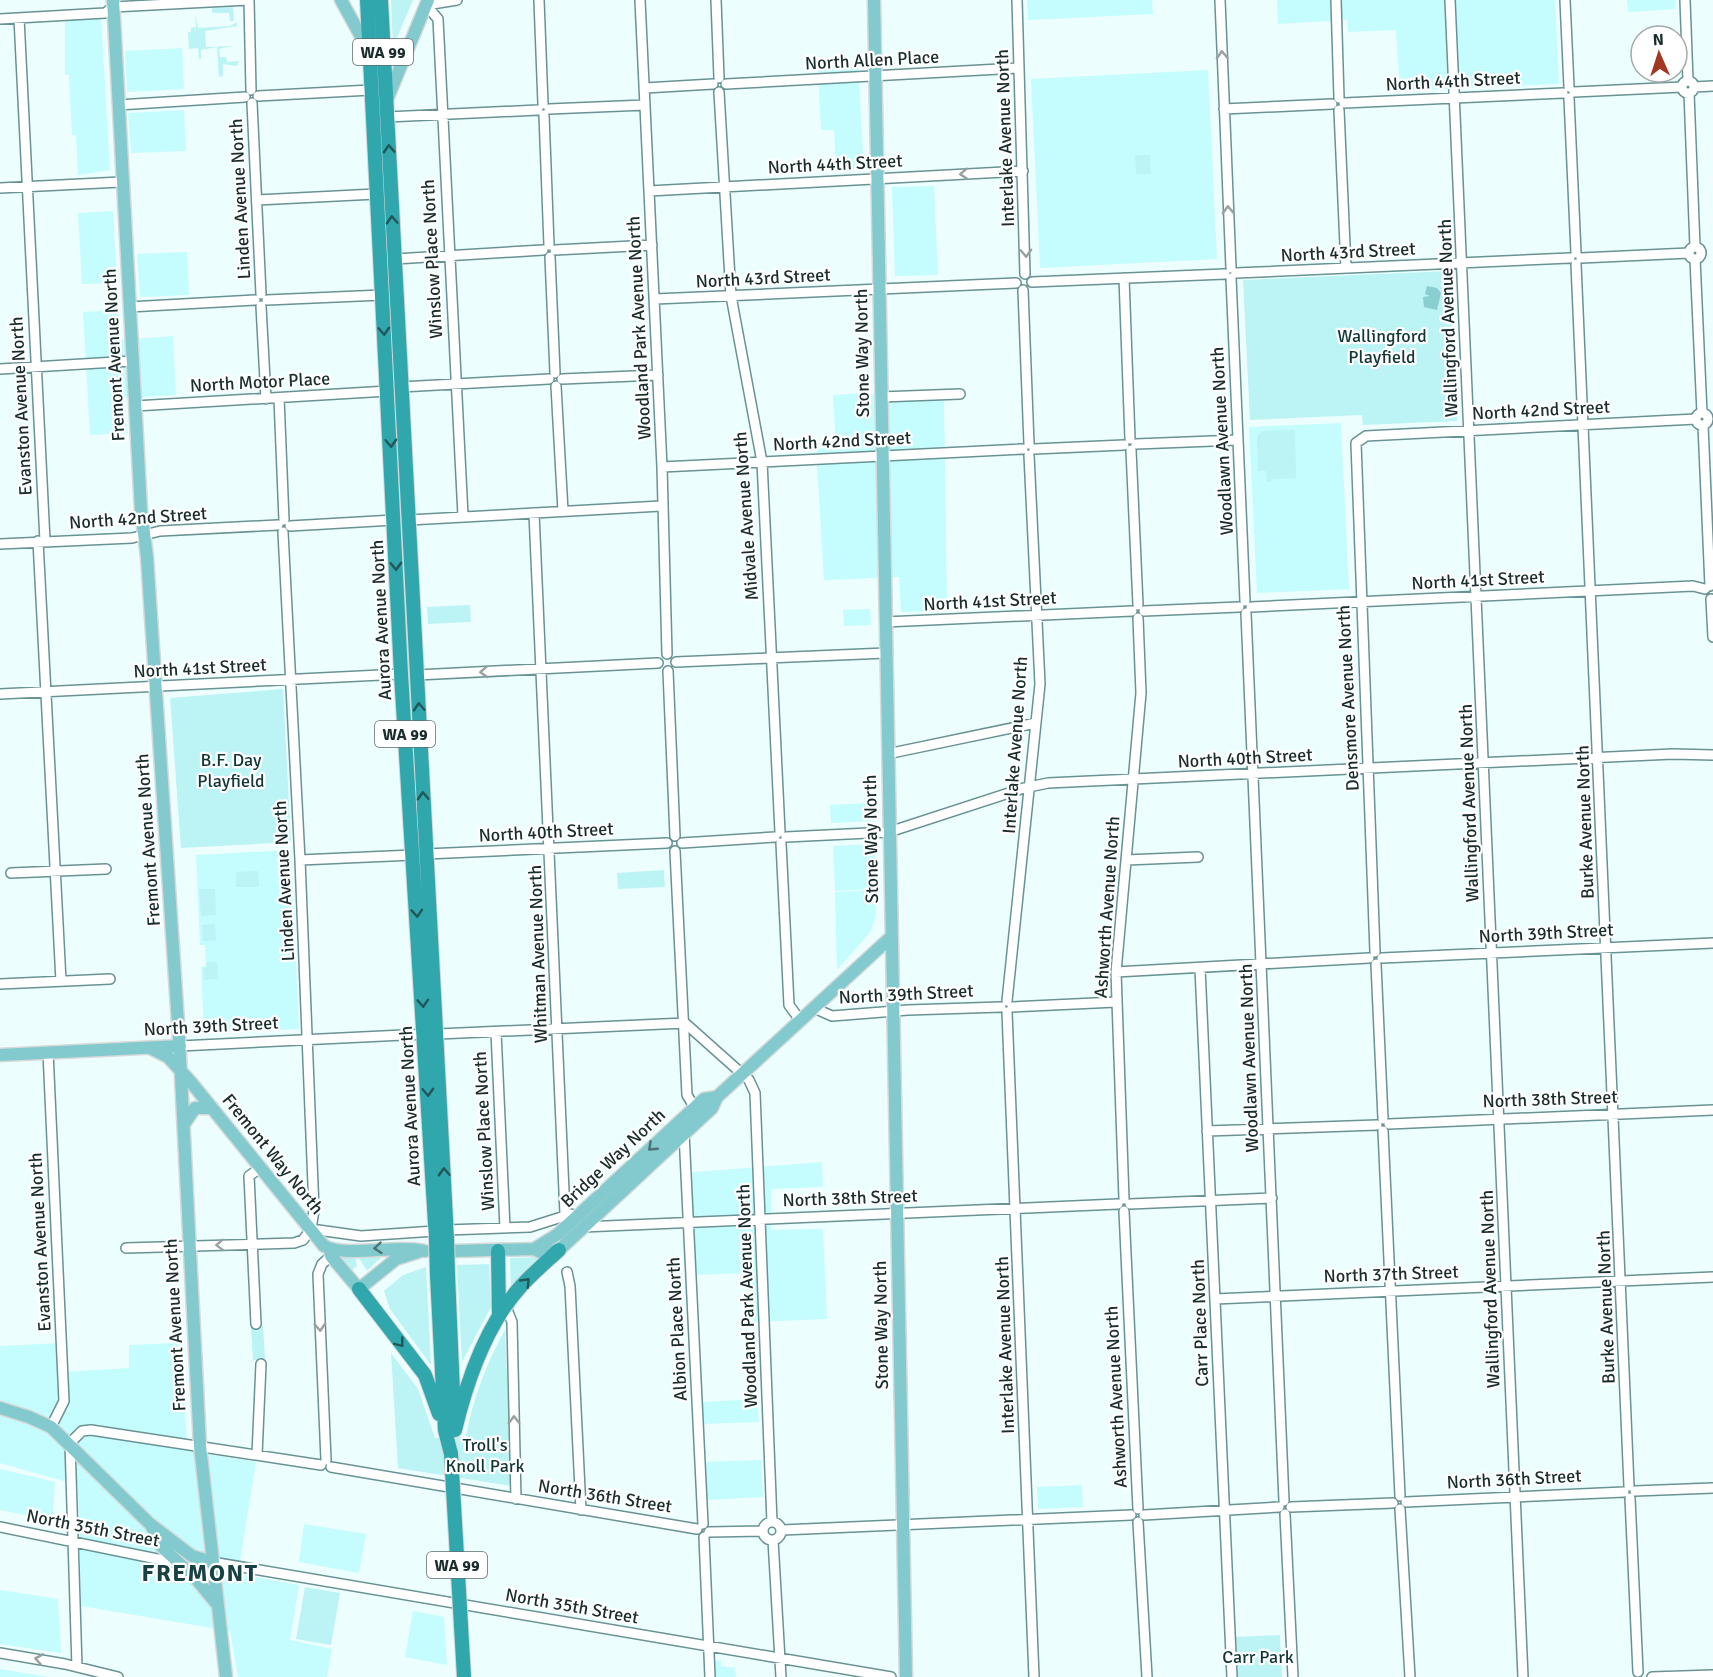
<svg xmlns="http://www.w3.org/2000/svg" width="1713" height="1677" viewBox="0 0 1713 1677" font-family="Signika,sans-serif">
<rect width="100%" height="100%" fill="#edfeff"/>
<!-- built -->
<path fill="#c5fcfe" d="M1027,0H1152L1153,14L1028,20Z
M1277,0H1555L1559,84L1400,91L1396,30L1348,32L1347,20L1278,24Z
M1627,0H1675V9L1628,12Z
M101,18L110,170L78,175L76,135H72L69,75H65V20Z
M182,48L184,89L127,92L125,51Z
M858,67L864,169L836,170L834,130H821L818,69Z
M1208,70L1217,259L1040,268L1031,79Z
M184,110L186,151L131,153L128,113Z
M934,186L938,275L895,276L892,187Z
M113,211L117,283L82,284L78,213Z
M187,252L189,295L140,297L137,254Z
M118,310L121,340L173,336L176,395L124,398L127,433L90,435L83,312Z
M864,393L900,399L944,397L947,611L901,612L899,577L824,580L816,449L836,447L833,395Z
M1341,423L1349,589L1257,593L1249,427Z
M870,609L871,625L844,626L843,610Z
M872,803V821L831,823L830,805Z
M875,844L876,889L835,891L833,846Z
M291,850L299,1029L204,1033L201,967L206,966L205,945H200L196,855Z
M876,890V915L871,931L837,970L835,892Z
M822,1162L823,1187L771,1189V1230L823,1229L827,1319L754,1322L752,1273L687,1275L681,1173Z
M61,1343L63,1372L129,1368V1345L178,1343L188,1451L256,1462L238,1574L299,1585L290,1640L332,1649L327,1677H238L230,1631L81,1606L78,1485L0,1463V1346Z
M757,1399L759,1422L704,1424L703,1402Z
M761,1460L763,1497L707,1500L704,1462Z
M0,1469L55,1482L53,1517L50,1520L0,1510Z
M1082,1485L1083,1507L1038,1509L1037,1487Z
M304,1524L366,1534L359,1573L299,1562Z
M0,1590L58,1599L61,1653L0,1644Z
M413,1611L444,1617L447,1665L405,1657Z
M721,1660V1666L735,1668L736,1677H715L714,1661Z
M0,1669L49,1677H0Z"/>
<!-- green -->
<path fill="#bcf3f5" d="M391,0H413L393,47Z
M233,7L234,21H230L229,13H212V8Z
M195,13L198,28L230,26L237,22V26L205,31L206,47L232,46L219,49L220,57H226L227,62L239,61L237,66L223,64V76L219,77L217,47L201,50V59H199L198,48L189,49L188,32H191V28L196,27Z
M1135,155H1150L1151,174H1136Z
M1450,271L1457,421L1363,425L1362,415L1250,420L1243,280Z
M1295,430L1296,478L1271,479V482H1267L1266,471H1258L1257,436L1263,431Z
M470,605L471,622L428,624L427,607Z
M283,689L291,842L181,848L170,698Z
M664,870L665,887L618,889L617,873Z
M258,871L259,887H236V872Z
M199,889H215L216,915L201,916Z
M215,924L216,940L203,941L202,925Z
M206,962H217L218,979L204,980L203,968L207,967Z
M385,1254L367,1271L358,1256Z
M339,1256H355L357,1266L351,1271Z
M540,1257L511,1288L510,1258Z
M489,1264L491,1307L462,1362L457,1265Z
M426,1267L431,1365L390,1309L384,1291L403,1275Z
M263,1326L265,1359L253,1360L251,1327Z
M505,1330L512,1486L398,1468L391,1353L418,1389L435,1438L466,1437C473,1397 486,1365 505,1330Z
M305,1587L340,1593L331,1645L296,1639Z
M1280,1635L1282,1677H1238L1236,1637Z"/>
<!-- water -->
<path fill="#89ced0" d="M1427,286L1437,288L1441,293L1437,310L1424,307L1423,297L1430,296L1425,294Z"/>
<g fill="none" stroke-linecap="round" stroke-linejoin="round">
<!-- minor casing -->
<g stroke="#699294" stroke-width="12">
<path id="minor" d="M249,0L251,90
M539,0L543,104
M640,0L662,467L667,654
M716,0L719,78
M1017,0L1025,274
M1220,0L1231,268
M1336,0L1339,98
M1450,0L1523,1677
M1565,0L1569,87
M1685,0L1688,81
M426,5L438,19L463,516
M426,5L457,0
M19,18L45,541
M0,19L105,13L113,7L248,0
M1682 87a6 6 0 1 1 12 0a6 6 0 1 1-12 0Z
M726,84L1019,68
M1694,87L1713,86
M645,88L713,84
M719,92L731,296L762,462L780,832
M1574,92L1682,87
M1689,93L1695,247
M258,96L371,90
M1569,98L1576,253
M252,103L261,294
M1344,103L1563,93
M118,105L245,97
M549,109L645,105
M1224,109L1332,104
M1339,110L1346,268
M544,115L549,245
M387,117L538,110
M0,188L121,182
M649,191L1023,171
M257,200L376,194
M1689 253a6 6 0 1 1 12 0a6 6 0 1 1-12 0Z
M555,250L652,245
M550,257L555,373
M1581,258L1689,253
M395,259L543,250
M1695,259L1702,413
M1576,264L1629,1486
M1236,273L1570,258
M1124,278L1130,439
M1231,278L1245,601
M1032,282L1225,274
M1023,290L1029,444
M655,299L1016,283
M267,300L382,295
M261,306L266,399
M129,307L255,300
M0,369L132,361
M562,379L658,375
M556,386L563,511
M401,387L549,379
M881,397L960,394
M279,398L284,520
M135,406L388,391
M1696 419a6 6 0 1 1 12 0a6 6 0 1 1-12 0Z
M1703,425L1710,586
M1136,444L1238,440
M1034,449L1124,445
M1131,450L1138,605
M662,467L1023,449
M534,513L565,1214
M409,520L661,506
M290,526L394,520
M38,541L61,981
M0,544L132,538L160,531L278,525
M1711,599L1713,637
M1251,607L1693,586L1705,589
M1144,611L1239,607
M1246,613L1284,1501
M885,622L1132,611
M676,662L886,653
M668,671L675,836
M417,675L658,663
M0,694L401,674
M887,754L1036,723
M786,837L889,832L1024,788L1048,783L1673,754L1713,755
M682,843L775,837
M781,843L789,1005L800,1020
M675,851L687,1095L695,1108
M426,854L667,843
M300,860L413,855
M1126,860L1198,857
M11,873L106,869
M1375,952L1356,443L1366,436L1696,419
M1382,958L1713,943
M1376,964L1383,1119
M1200,968L1232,1677
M1116,972L1369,958
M0,984L110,979
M1007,1001L1040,684L1029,455
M1012,1007L1116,1002
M814,1008L832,1016L908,1010L1001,1007
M1007,1012L1034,1677
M496,1032L505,1228
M438,1034L685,1023L749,1080L755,1093L772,1522
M180,1046L424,1034
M48,1052L64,1401L51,1427
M1389,1124L1713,1110
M1207,1131L1377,1125
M1383,1131L1400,1496
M684,1133L703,1524
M1124,1199L1116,972L1141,693L1138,618
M1130,1204L1272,1198
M1124,1211L1138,1509
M583,1227L1118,1204
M311,1229L361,1236L435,1231
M447,1230L530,1227L571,1214
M126,1248L294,1243L303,1240L311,1229L314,1210L300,860L283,532
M567,1272L570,1286L581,1510
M1215,1299L1713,1277
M506,1307L512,1322L516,1499
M256,1324L249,1176L260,1168
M257,1455L261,1364
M326,1460L318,1274L322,1264L331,1256
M331,1467L697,1529
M1635,1491L1713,1488
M1630,1498L1638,1672
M1406,1502L1624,1492
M1291,1507L1393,1503
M1400,1509L1410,1677
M1285,1514L1293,1677
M1144,1515L1279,1507
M763 1531a9 9 0 1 1 18 0a9 9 0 1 1-18 0Z
M1138,1522L1147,1677
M0,1527L177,1563
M782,1530L1131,1515
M709,1532L763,1531
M704,1537L710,1677
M773,1540L781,1677
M212,1562L891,1677
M0,1653L65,1664L118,1677
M77,1667L70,1443L82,1431L91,1430L321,1465
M1652,1677L1713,1675"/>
</g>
<!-- major casing -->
<g stroke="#d6d9d9" stroke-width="15">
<path id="major" d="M113,0L141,510L147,557L179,1038L200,1446L226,1677
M341,0L369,51
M874,0L906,1677
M386,102L428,0
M150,1048L168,1057L190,1081L324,1246C348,1258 394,1244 425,1251
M0,1055L180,1046
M184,1124L195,1108H212
M330,1249L331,1256L359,1289L396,1259L418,1252
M534,1249L558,1234L704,1099L717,1097
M454,1251L534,1249L542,1253L559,1250L712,1108L717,1097L891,937
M0,1408L29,1417L51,1427L150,1524L192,1556L212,1562
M151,1525L161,1546L197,1580L216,1603"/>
</g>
<!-- highway casing -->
<g stroke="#d6d9d9" stroke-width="16">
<path id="highway" d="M367,0L401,674L436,1239
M381,0L447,1238
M498,1251L499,1314
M437,1275L445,1430L451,1454
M448,1275L454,1416
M359,1289L425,1375L439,1414
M455,1430C467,1380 487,1323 522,1285C534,1272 547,1261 559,1250"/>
</g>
<!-- minor -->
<use href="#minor" stroke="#fff" stroke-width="9"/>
<!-- major -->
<use href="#major" stroke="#82cacd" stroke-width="12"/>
<!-- highway -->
<use href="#highway" stroke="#2fa7ac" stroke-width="14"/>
<!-- highway-bridge casing -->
<g stroke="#d6d9d9" stroke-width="16" stroke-linecap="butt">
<path id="highway-bridge" d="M447,1238L448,1275
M436,1239L437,1275
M451,1454L464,1677"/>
</g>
<!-- highway-bridge -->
<use href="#highway-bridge" stroke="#2fa7ac" stroke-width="14"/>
</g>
<!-- one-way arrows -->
<defs><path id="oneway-chevron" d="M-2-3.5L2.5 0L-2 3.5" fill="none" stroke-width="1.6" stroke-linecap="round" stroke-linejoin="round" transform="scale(1.5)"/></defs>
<g stroke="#98a0a0">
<use href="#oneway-chevron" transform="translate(1222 55) rotate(-92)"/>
<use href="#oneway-chevron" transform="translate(964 174) rotate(177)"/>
<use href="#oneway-chevron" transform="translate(1228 210) rotate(-92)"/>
<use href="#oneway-chevron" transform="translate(1026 253) rotate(88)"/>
<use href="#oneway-chevron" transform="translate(484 672) rotate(177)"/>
<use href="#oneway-chevron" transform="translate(220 1245) rotate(178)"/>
<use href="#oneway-chevron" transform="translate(320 1327) rotate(87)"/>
<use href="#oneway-chevron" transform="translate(514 1420) rotate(-91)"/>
<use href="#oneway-chevron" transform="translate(39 1659) rotate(-170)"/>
</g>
<g stroke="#215759">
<use href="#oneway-chevron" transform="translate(389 149) rotate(-93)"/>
<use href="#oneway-chevron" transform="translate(392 220) rotate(-93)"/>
<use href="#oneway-chevron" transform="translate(384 331) rotate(87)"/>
<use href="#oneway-chevron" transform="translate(391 443) rotate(87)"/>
<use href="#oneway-chevron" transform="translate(396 566) rotate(88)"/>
<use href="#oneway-chevron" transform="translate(419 707) rotate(-93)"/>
<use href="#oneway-chevron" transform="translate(423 796) rotate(-93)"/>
<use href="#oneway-chevron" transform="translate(417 913) rotate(86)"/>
<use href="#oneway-chevron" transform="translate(423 1003) rotate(86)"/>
<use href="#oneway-chevron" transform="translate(428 1092) rotate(87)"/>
<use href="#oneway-chevron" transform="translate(444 1172) rotate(-93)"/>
<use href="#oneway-chevron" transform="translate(526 1282) rotate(-46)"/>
<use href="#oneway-chevron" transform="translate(400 1343) rotate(52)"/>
</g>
<g stroke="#497374">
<use href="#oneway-chevron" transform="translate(652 1147) rotate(137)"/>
<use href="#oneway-chevron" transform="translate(378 1248) rotate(175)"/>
</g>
<g text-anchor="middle" stroke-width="4.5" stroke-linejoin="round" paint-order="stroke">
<!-- shield labels -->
<g fill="#fff" stroke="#5f6b6b" stroke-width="1.5">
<rect x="353" y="39" width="60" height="26" rx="4.5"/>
<rect x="375" y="721" width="60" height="26" rx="4.5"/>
<rect x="427" y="1552" width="60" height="26" rx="4.5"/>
</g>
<g font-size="16" font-weight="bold" fill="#1a2c2c">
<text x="383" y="58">WA 99</text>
<text x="405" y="740">WA 99</text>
<text x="457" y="1571">WA 99</text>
</g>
<!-- street labels -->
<g font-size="18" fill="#1a2c2c" stroke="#fff">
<text transform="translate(872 60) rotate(-3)" y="6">North Allen Place</text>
<text transform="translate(1453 81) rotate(-3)" y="6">North 44th Street</text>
<text transform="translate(1005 138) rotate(-92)" y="6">Interlake Avenue North</text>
<text transform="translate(835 164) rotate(-3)" y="6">North 44th Street</text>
<text transform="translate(240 199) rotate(-93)" y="6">Linden Avenue North</text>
<text transform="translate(1348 252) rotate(-3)" y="6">North 43rd Street</text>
<text transform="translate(432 259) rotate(-93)" y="6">Winslow Place North</text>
<text transform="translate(763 278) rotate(-3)" y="6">North 43rd Street</text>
<text transform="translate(1448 318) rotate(-92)" y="6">Wallingford Avenue North</text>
<text transform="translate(639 328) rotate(-93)" y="6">Woodland Park Avenue North</text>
<text transform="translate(862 353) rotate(-91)" y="6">Stone Way North</text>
<text transform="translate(114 355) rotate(-93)" y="6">Fremont Avenue North</text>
<text transform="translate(260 382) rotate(-3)" y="6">North Motor Place</text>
<text transform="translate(21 406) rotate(-93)" y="6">Evanston Avenue North</text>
<text transform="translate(1541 410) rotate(-3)" y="6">North 42nd Street</text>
<text transform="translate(842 441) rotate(-3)" y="6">North 42nd Street</text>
<text transform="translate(1222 441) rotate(-93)" y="6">Woodlawn Avenue North</text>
<text transform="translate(746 516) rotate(-94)" y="6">Midvale Avenue North</text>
<text transform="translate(138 518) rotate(-4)" y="6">North 42nd Street</text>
<text transform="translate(1478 580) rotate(-3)" y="6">North 41st Street</text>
<text transform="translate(990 601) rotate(-3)" y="6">North 41st Street</text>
<text transform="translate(381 620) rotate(-93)" y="6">Aurora Avenue North</text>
<text transform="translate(200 668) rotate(-3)" y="6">North 41st Street</text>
<text transform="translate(1348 698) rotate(-93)" y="6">Densmore Avenue North</text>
<text transform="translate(1015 745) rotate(-86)" y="6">Interlake Avenue North</text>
<text transform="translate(1245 758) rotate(-3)" y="6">North 40th Street</text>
<text transform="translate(1469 803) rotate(-92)" y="6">Wallingford Avenue North</text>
<text transform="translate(1585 822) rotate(-92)" y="6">Burke Avenue North</text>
<text transform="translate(546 832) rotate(-3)" y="6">North 40th Street</text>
<text transform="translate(871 839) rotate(-91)" y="6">Stone Way North</text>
<text transform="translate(148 840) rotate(-94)" y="6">Fremont Avenue North</text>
<text transform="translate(284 881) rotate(-93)" y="6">Linden Avenue North</text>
<text transform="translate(1107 907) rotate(-86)" y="6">Ashworth Avenue North</text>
<text transform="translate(1546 933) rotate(-3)" y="6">North 39th Street</text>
<text transform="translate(538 954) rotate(-92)" y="6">Whitman Avenue North</text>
<text transform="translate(906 994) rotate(-3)" y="6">North 39th Street</text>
<text transform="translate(211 1026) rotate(-3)" y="6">North 39th Street</text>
<text transform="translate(1249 1058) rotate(-92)" y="6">Woodlawn Avenue North</text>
<text transform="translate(1550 1099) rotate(-2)" y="6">North 38th Street</text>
<text transform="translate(410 1106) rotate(-93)" y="6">Aurora Avenue North</text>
<text transform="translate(484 1131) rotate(-93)" y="6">Winslow Place North</text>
<text transform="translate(273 1154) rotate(51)" y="6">Fremont Way North</text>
<text transform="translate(613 1158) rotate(-43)" y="6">Bridge Way North</text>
<text transform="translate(850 1198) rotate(-2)" y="6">North 38th Street</text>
<text transform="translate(40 1242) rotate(-93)" y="6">Evanston Avenue North</text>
<text transform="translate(1391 1274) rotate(-2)" y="6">North 37th Street</text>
<text transform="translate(1490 1289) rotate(-92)" y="6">Wallingford Avenue North</text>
<text transform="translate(747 1296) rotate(-92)" y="6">Woodland Park Avenue North</text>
<text transform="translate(1606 1307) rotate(-92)" y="6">Burke Avenue North</text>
<text transform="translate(1200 1323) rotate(-92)" y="6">Carr Place North</text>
<text transform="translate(175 1325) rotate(-93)" y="6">Fremont Avenue North</text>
<text transform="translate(881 1325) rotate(-91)" y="6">Stone Way North</text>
<text transform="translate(677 1329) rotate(-93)" y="6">Albion Place North</text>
<text transform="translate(1005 1345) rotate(-92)" y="6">Interlake Avenue North</text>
<text transform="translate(1116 1397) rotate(-93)" y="6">Ashworth Avenue North</text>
<text transform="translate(1514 1479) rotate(-3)" y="6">North 36th Street</text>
<text transform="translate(605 1496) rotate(9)" y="6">North 36th Street</text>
<text transform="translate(93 1528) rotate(11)" y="6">North 35th Street</text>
<text transform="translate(572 1606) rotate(10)" y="6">North 35th Street</text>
</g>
<!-- park labels -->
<g font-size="18" fill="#123536" stroke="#fff">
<text x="1382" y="342">Wallingford<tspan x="1382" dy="21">Playfield</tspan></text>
<text x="231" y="766">B.F. Day<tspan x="231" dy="21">Playfield</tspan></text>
<text x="485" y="1451">Troll's<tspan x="485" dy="21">Knoll Park</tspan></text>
<text x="1258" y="1663">Carr Park</text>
</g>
<!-- district labels -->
<g font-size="24" font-weight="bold" letter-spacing="1.5" fill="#184143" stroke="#fff">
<text x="200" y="1581">FREMONT</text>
</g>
</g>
<!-- north arrow -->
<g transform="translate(1659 54) rotate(357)"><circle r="28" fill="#ffffff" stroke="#a3abab" stroke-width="1.5"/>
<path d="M0-4.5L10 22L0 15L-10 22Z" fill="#a23822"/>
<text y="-9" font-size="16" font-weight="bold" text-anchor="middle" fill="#1a2c2c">N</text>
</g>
</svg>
